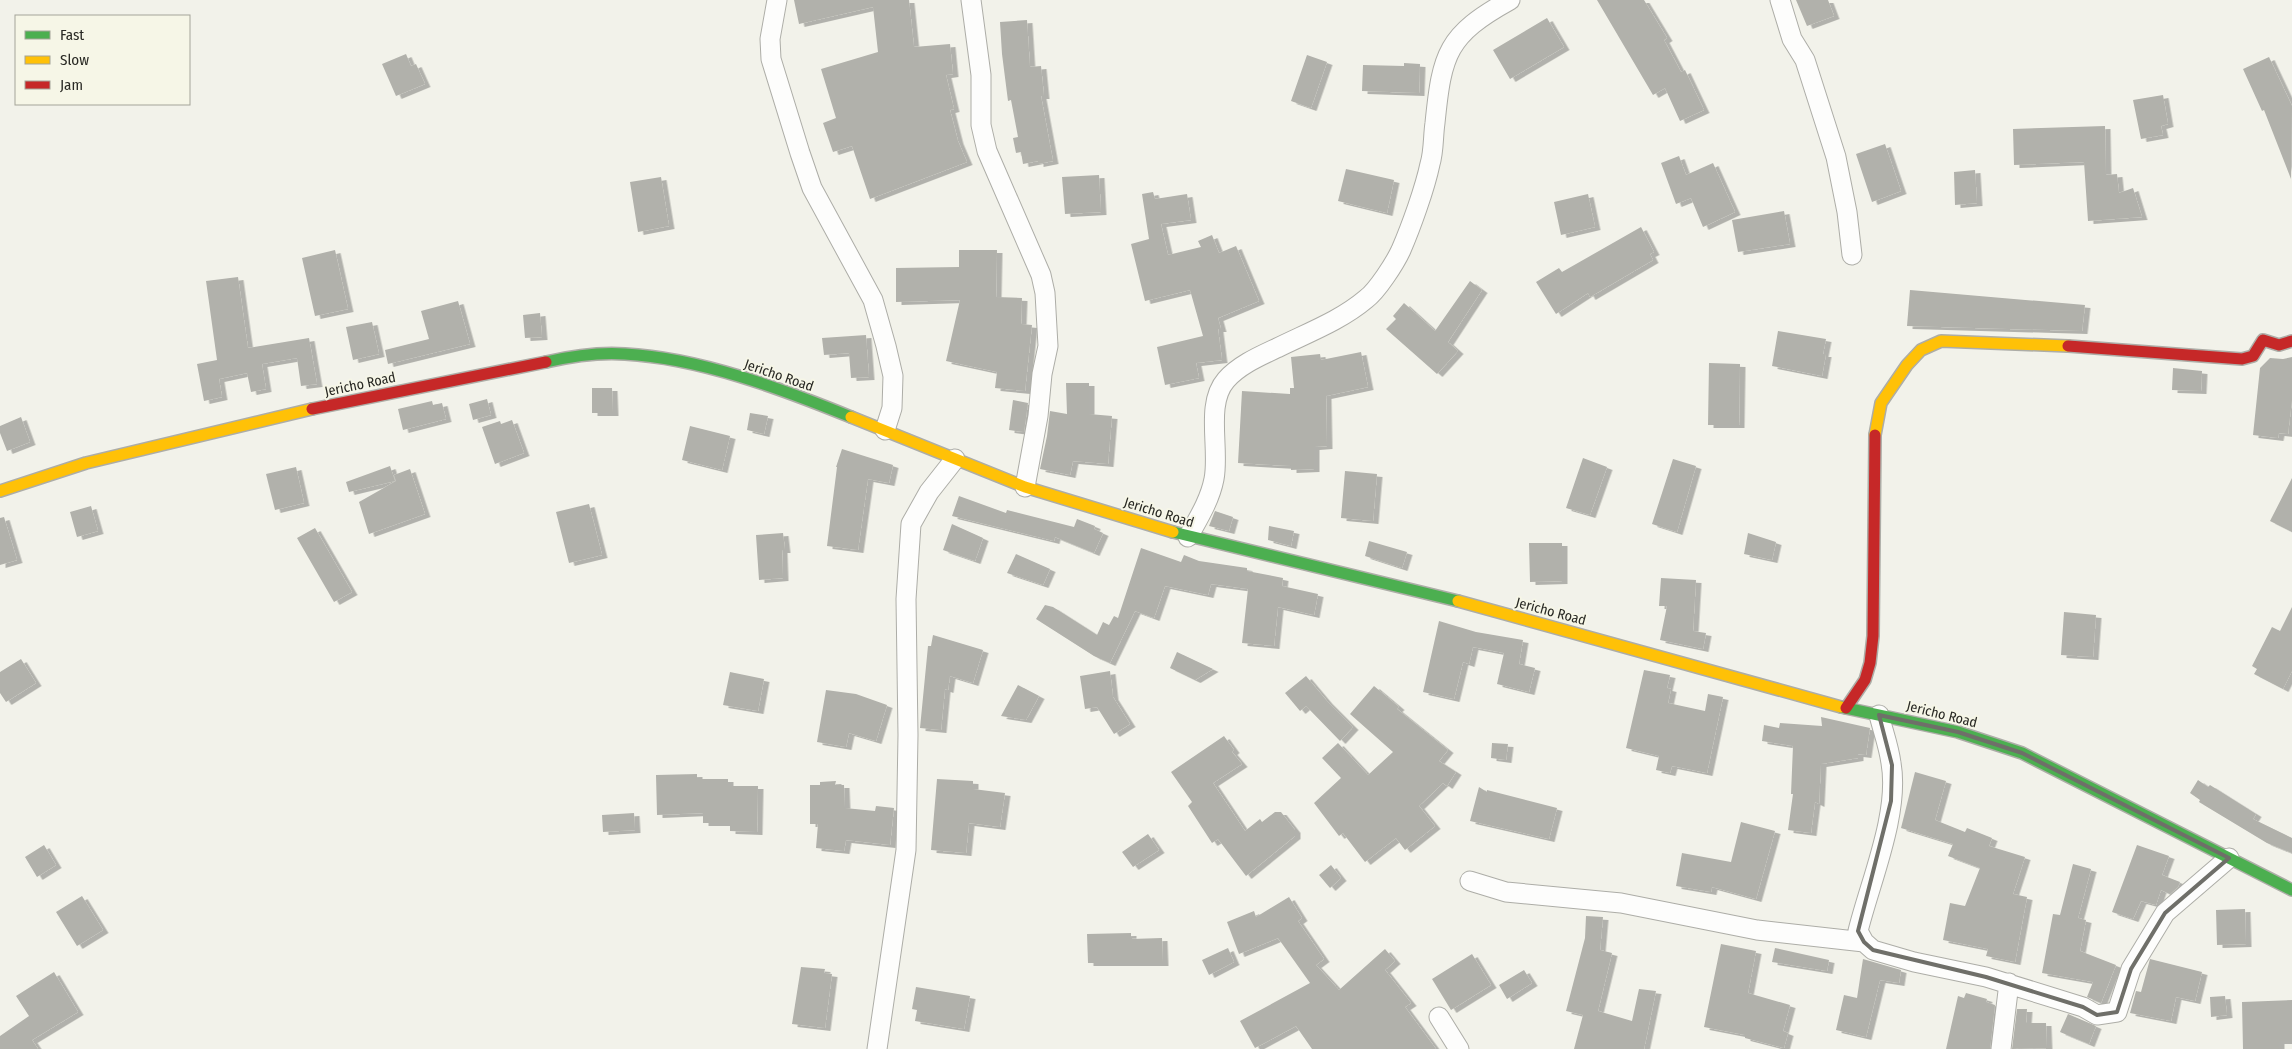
<svg xmlns="http://www.w3.org/2000/svg" width="2292" height="1049" viewBox="0 0 2292 1049" font-family="'Fira Sans Condensed',sans-serif">
<defs>
<filter id="shadow"><feDropShadow dx="5.5" dy="3" stdDeviation="0" flood-color="#0004"/></filter>
</defs>
<rect width="100%" height="100%" fill="#f2f2ea"/>
<!-- building -->
<path fill="#b1b1ab" filter="url(#shadow)" d="M794,0H909L914,47L950,44L953,74L946,75L954,109L950,110L958,141L967,162L870,199L852,146L833,152L823,123L836,118L821,69L878,52L873,7L799,24Z
M1597,0H1644L1667,38L1664,40L1681,72L1685,70L1704,110L1680,121L1665,88L1653,95Z
M1796,0H1828L1834,16L1807,26Z
M1547,18L1564,47L1510,79L1493,50Z
M1027,20L1030,67L1041,66L1044,96H1041L1053,161L1038,164V161L1023,164L1021,152L1016,153L1013,138L1018,137L1011,100L1008,101L1002,54L1000,22Z
M406,54L411,66L416,64L425,84L396,96L382,64Z
M1307,55L1327,62L1311,108L1291,101Z
M2269,57L2292,106L2291,179L2264,110L2262,111L2243,69Z
M1404,63L1420,64L1419,93L1362,91L1363,65L1404,66Z
M2163,95L2168,124L2161,126L2163,135L2141,139L2133,100Z
M2105,126L2106,175L2117,174L2119,193L2133,188L2142,217L2088,221L2084,162L2014,165L2013,129Z
M1885,144L1901,191L1872,202L1856,154Z
M1679,156L1686,175L1713,163L1735,212L1703,227L1691,198L1676,204L1661,163Z
M1346,169L1394,180L1387,213L1338,201Z
M1975,170L1977,203L1955,205L1954,172Z
M1099,175L1101,212L1065,214L1062,177Z
M661,177L669,226L638,232L630,182Z
M1153,192L1155,199L1187,194L1191,220L1161,224L1168,255L1201,247L1198,241L1212,235L1219,253L1236,246L1259,301L1218,318L1221,329H1218L1222,360L1196,363L1199,378L1165,385L1157,347L1203,336L1190,290L1145,301L1131,244L1149,239L1142,194Z
M1588,194L1595,227L1561,235L1554,202Z
M1784,211L1790,244L1738,252L1732,220Z
M1641,227L1654,252L1650,254L1653,260L1590,297L1588,293L1556,314L1536,282L1559,268L1562,272Z
M335,250L348,309L315,316L302,258Z
M959,250H997L996,297L1022,298L1021,324L1032,325L1025,391L995,388L997,372L946,361L960,300L896,302V268L959,267Z
M238,277L248,348L309,338L317,384L301,386L297,358L262,364L266,389L251,392L247,373L219,379L222,397L204,401L197,364L217,360L206,281Z
M1470,281L1482,290L1448,342L1458,351L1437,374L1386,329L1396,319L1393,316L1404,303L1435,331Z
M1910,290L2085,305L2082,331L1907,326Z
M458,301L470,344L388,364L385,350L429,339L421,311Z
M540,313L542,337L525,338L523,315Z
M372,322L379,354L353,360L346,327Z
M1778,331L1826,339L1823,354H1826L1822,376L1772,366Z
M866,335L869,377L851,378L849,353L824,355L822,338Z
M1361,352L1368,387L1326,396L1327,446L1314,447V469L1291,470V466L1238,463L1242,391L1290,394V388H1294L1291,357L1320,354L1321,360Z
M2292,357V400L2288,434L2279,433L2278,438L2253,435L2260,368L2270,358L2283,359Z
M1709,363L1740,364L1739,425H1708Z
M2173,368L2202,371L2201,391L2172,390Z
M1066,383H1089V414L1112,416L1108,464L1073,461L1070,475L1040,469L1047,436L1050,411L1067,414Z
M592,388H612L613,413H592Z
M487,399L491,415L473,420L469,404Z
M1013,400L1028,403L1024,432L1009,430Z
M432,401L433,405L442,403L446,419L403,430L398,409Z
M750,413L768,416L764,434L747,430Z
M21,417L30,442L7,451L0,433V426Z
M512,420L524,453L495,464L482,427L500,421L501,424Z
M690,426L730,436L722,470L682,460Z
M842,449L893,465L889,483L868,479L858,550L827,546L837,467H836Z
M1583,458L1607,467L1590,515L1566,508Z
M1673,459L1696,466L1677,532L1652,524Z
M390,466L395,481L349,492L346,482Z
M296,467L304,503L275,510L266,474Z
M410,469L425,514L369,534L359,502L396,481L394,475Z
M1345,471L1377,474L1373,521L1341,518Z
M2292,478V532L2270,521Z
M959,496L1006,513L1007,510L1074,527L1077,519L1095,526L1094,529L1103,533L1094,553L1055,537L1054,541L952,516Z
M589,504L602,555L569,563L556,512Z
M91,506L98,531L77,537L70,512Z
M1215,511L1233,517L1229,531L1209,526Z
M4,517L17,560L0,565V518Z
M952,524L983,538L975,561L943,550Z
M1269,526L1294,531L1291,546L1268,540Z
M315,528L352,592L334,602L297,538Z
M783,533L785,550H782L783,578L759,580L756,535Z
M1748,533L1776,542L1772,560L1744,554Z
M1369,541L1407,552L1402,568L1365,556Z
M1529,543H1562V581L1530,582Z
M1141,548L1181,562L1184,555L1199,561L1247,568V571L1283,578L1282,586L1318,594L1314,615L1278,607L1274,646L1242,643L1248,589L1211,584L1208,595L1165,586L1154,618L1135,611L1110,663L1094,656L1036,619L1045,605L1053,607L1097,635L1103,622L1109,625L1114,616L1118,618Z
M1016,554L1050,569L1043,585L1007,573Z
M1661,578L1696,580L1693,631L1706,633L1703,649L1660,640L1667,606H1659Z
M2292,607V671L2283,689L2254,674L2257,669L2252,666L2272,627L2280,631Z
M2064,612L2096,615L2093,657L2061,655Z
M1439,621L1476,632L1523,640L1519,664L1535,668L1529,692L1497,684L1504,653L1473,647L1469,664L1463,662L1454,699L1423,692Z
M933,635L983,650L973,683L950,676L948,690L945,689L941,730L920,728L928,646H931Z
M1177,652L1213,669L1195,680L1170,668Z
M21,659L36,683L6,702L0,693V672Z
M1644,670L1670,675L1667,688L1671,689L1668,703L1705,711L1708,694L1723,697L1707,773L1672,766L1670,773L1656,770L1659,756L1626,748Z
M1110,671L1113,697L1130,724L1114,734L1097,707L1085,709L1080,676Z
M730,672L764,679L758,711L723,705Z
M1306,676L1327,701L1353,727L1340,741L1306,706L1300,711L1285,693Z
M1018,685L1039,696L1026,720L1001,716Z
M1374,686L1399,707L1397,709L1448,750L1439,761L1456,772L1447,786L1443,783L1419,806L1435,826L1405,850L1396,838L1365,862L1343,833L1339,836L1314,803L1341,778L1322,758L1338,743L1368,775L1393,752L1350,714Z
M826,690L856,694L887,705L876,741L849,733L846,747L817,742Z
M1821,717L1870,728L1866,755L1858,754V758L1821,764L1819,804L1815,802L1811,833L1788,830L1793,794H1791L1793,746L1762,741L1764,725L1779,728L1780,723L1822,726Z
M1224,736L1234,750L1232,752L1242,764L1213,783L1245,831L1260,819L1262,822L1275,812H1281L1295,830V836L1246,876L1218,839L1212,843L1188,806L1192,802L1171,772Z
M1492,743L1508,744L1506,760L1491,758Z
M1915,772L1946,781L1935,820L1965,832L1967,828L1992,838L1989,846L2025,857L2013,894L2027,897L2015,962L1986,956L1988,949L1943,940L1950,903L1965,906L1980,868L1948,856L1953,844L1901,828Z
M697,774V779H728V786H758L757,832L730,831V823H703V813L657,815L656,775Z
M937,779L973,781V789L1005,793L1000,827L969,823L966,853L931,850Z
M2198,780L2208,787L2210,785L2256,814L2253,819L2292,838V853L2267,843L2199,802L2200,800L2190,793Z
M836,781L835,785H844L845,808L875,811L876,806L894,808L890,845L846,840L844,851L816,848L818,824H810V785H820V782Z
M1479,787L1487,792V790L1557,808L1549,839L1470,821Z
M634,813L635,830L603,832L602,815Z
M1741,822L1775,831L1756,899L1712,887L1711,892L1676,886L1682,853L1731,862Z
M1148,834L1159,850L1133,867L1122,852Z
M44,845L56,865L37,877L25,857Z
M2137,845L2169,856L2162,875L2180,882L2178,887L2170,894L2161,890L2156,905L2141,901L2133,919L2112,912Z
M2073,864L2091,869L2078,918L2086,920L2080,951L2116,965L2101,1003L2087,997L2093,982L2042,973L2053,914L2060,915Z
M1331,865L1341,878L1330,888L1319,875Z
M82,896L103,930L77,946L56,912Z
M1289,897L1302,918L1298,921L1324,959L1316,965L1339,990L1385,949L1395,961L1385,970L1411,1003L1405,1007L1436,1049H1312L1296,1026L1255,1048L1240,1021L1310,983L1278,938L1239,954L1227,922L1254,911L1256,917Z
M2245,909L2246,944L2217,945L2216,910Z
M1586,916L1603,917L1600,950L1612,953L1598,1011L1632,1021L1639,989L1656,991L1644,1049H1574L1583,1015L1566,1011L1585,938Z
M1131,933V939L1162,938L1163,963H1088L1087,934Z
M1721,944L1756,951L1748,993L1790,1005L1783,1031L1788,1033L1784,1048L1745,1038V1035L1704,1027Z
M1228,948L1234,962L1209,975L1202,960Z
M1775,948L1829,960L1827,971L1772,962Z
M1472,954L1491,985L1451,1010L1432,979Z
M1863,959L1901,970L1899,983L1880,980L1866,1037L1836,1030L1844,995L1857,998Z
M2150,959L2202,972L2195,1001L2176,997L2171,1021L2130,1013L2136,991L2141,992Z
M801,967L825,969L824,973L832,974L825,1028L792,1024Z
M1524,970L1532,983L1507,999L1499,985Z
M54,972L78,1012L32,1040L38,1049H0V1036L29,1016L16,996Z
M916,987L970,996L964,1029L915,1021L917,1010L912,1009Z
M1966,993L1987,999L1986,1002L1995,1005L1990,1049H1946L1958,996L1964,998Z
M2225,996L2227,1015L2211,1017L2210,997Z
M2292,1000V1041H2279V1049H2243L2242,1002Z
M2017,1009H2027L2026,1023H2046L2047,1048L2012,1049Z
M2068,1014L2096,1026L2089,1044L2060,1032Z"/>
<g fill="none" stroke-linecap="round" stroke-linejoin="round">
<!-- street casing -->
<g stroke="#adada7" stroke-width="21">
<path id="street" d="M777,0L770,39L771,59L800,153L812,188L873,300L886,346L893,376L892,408L885,430
M971,0L981,75V125L987,151L1041,275L1045,293L1048,346L1042,374L1038,416L1025,487
M1780,0L1792,39L1805,60L1836,157L1847,212L1852,255
M1188,537C1198,519 1210,500 1214,479C1220,449 1205,404 1226,380C1239,365 1260,356 1277,348C1307,333 1340,321 1366,299C1377,291 1395,263 1401,250C1411,227 1425,188 1430,164C1434,151 1433,136 1435,123C1442,53 1447,35 1510,0
M1879,715C1883,731 1889,747 1891,763C1900,813 1870,882 1858,931L1864,942L1873,950L1914,962L1986,977L2083,1007L2097,1015L2117,1012L2131,969L2165,913L2229,858
M1470,881L1506,892L1621,903L1757,930L1864,942
M1439,1017L1459,1049
M877,1049L906,850L908,735L906,599L911,524L929,492L955,459
M2001,1049L2009,983"/>
</g>
<!-- fast casing -->
<g stroke="#adada7" stroke-width="14">
<path id="fast" d="M546,362C572,356 598,352 625,354C700,358 782,389 851,417
M1173,532L1458,601
M1841,707L1958,732L2022,753L2292,890"/>
</g>
<!-- slow casing -->
<g stroke="#adada7" stroke-width="14">
<path id="slow" d="M851,417L1025,487L1173,532
M1875,435L1881,403L1907,365L1921,350L1941,341L2068,346
M0,491L86,463L312,409
M1458,601L1841,707"/>
</g>
<!-- jam casing -->
<g stroke="#adada7" stroke-width="14">
<path id="jam" d="M2068,346L2242,359L2253,356L2263,340L2279,345L2292,341
M312,409L546,362
M1846,708L1865,680L1870,663L1873,636L1875,435"/>
</g>
<!-- street -->
<use href="#street" stroke="#fdfdfc" stroke-width="19"/>
<!-- fast -->
<use href="#fast" stroke="#4caf50" stroke-width="11"/>
<!-- slow -->
<use href="#slow" stroke="#ffc107" stroke-width="11"/>
<!-- jam -->
<use href="#jam" stroke="#c62828" stroke-width="11"/>
</g>
<!-- marked area -->
<path fill="none" stroke="#6f6f69" stroke-width="4" stroke-linejoin="round" d="M1879,715L1958,732L2022,753L2229,858L2165,913L2131,969L2117,1012L2097,1015L2083,1007L1986,977L1873,950L1864,942L1858,931L1891,801L1892,765Z"/>
<g text-anchor="middle" stroke-width="4" stroke-linejoin="round" paint-order="stroke">
<!-- street labels -->
<g font-size="14" fill="#292924" stroke="#f6f6e7">
<text transform="translate(779 375) rotate(19)" y="5">Jericho Road</text>
<text transform="translate(360 384) rotate(-12)" y="5">Jericho Road</text>
<text transform="translate(1159 512) rotate(17)" y="5">Jericho Road</text>
<text transform="translate(1551 611) rotate(15)" y="5">Jericho Road</text>
<text transform="translate(1942 714) rotate(14)" y="5">Jericho Road</text>
</g>
</g>
<!-- legend -->
<rect x="15" y="15" width="175" height="90" fill="#f6f6e7" stroke="#a4a499"/>
<rect x="25" y="31" width="25" height="8" fill="#4caf50" stroke="#a4a499"/>
<text x="60" y="40" font-size="15" fill="#292924">Fast</text>
<rect x="25" y="56" width="25" height="8" fill="#ffc107" stroke="#a4a499"/>
<text x="60" y="65" font-size="15" fill="#292924">Slow</text>
<rect x="25" y="81" width="25" height="8" fill="#c62828" stroke="#a4a499"/>
<text x="60" y="90" font-size="15" fill="#292924">Jam</text>
</svg>
